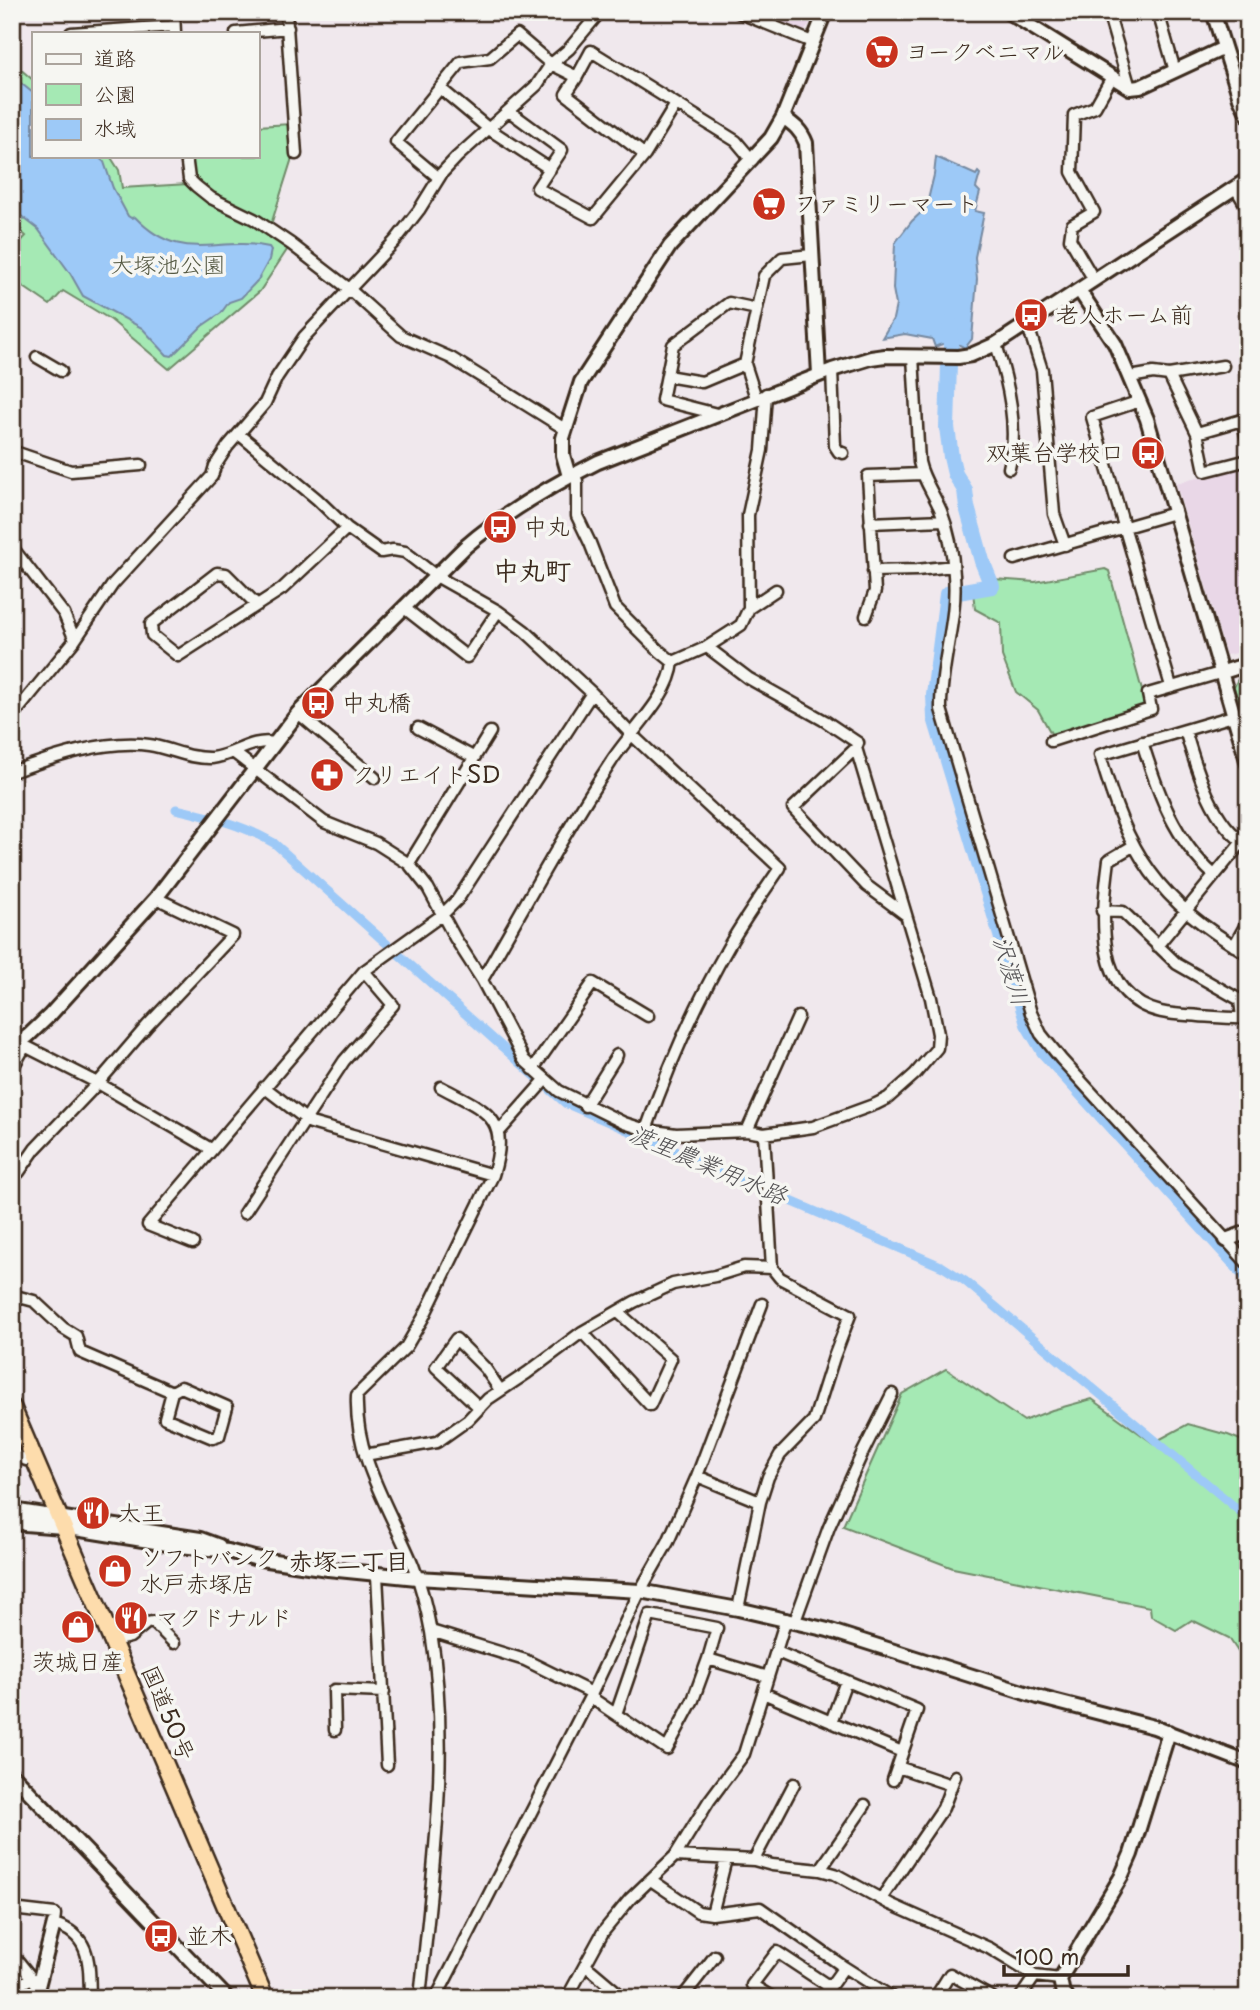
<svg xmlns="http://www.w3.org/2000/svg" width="1260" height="2010" viewBox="0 0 1260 2010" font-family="'Playpen Sans','Klee One',sans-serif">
<rect width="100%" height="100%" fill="#f0e8ed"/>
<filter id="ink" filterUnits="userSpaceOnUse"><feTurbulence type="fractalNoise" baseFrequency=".0143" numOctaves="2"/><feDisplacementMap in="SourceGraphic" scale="14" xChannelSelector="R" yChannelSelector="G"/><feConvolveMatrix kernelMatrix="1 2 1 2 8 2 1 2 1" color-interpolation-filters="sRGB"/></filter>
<g filter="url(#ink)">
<!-- built -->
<path fill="#e9d7e7" d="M760,12H814L808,27L802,34L758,17Z
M1248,466V651L1226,655L1176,483Z"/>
<!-- green -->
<path fill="#a5e9b4" stroke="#708a69" stroke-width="2" d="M12,62L33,80V156H110L119,170L122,188L188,184L194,180L192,156H257V126L291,124L292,158L269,231L289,247L260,291L169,369L111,320L63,291L50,305L12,279V251L26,236L12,224Z
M1105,569L1109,571L1146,705L1145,708L1053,737L1038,710L1016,692L1002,656L1001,623L975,609L973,592L996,591L994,579L1035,582Z
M1248,670V735L1234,687L1242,671Z
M946,1369L1024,1421L1052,1410L1092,1399L1153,1443L1188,1424L1228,1435L1248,1443V1667L1229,1638L1192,1620L1176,1630L1151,1616L1150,1607L953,1568L843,1526L902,1394Z"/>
<!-- water -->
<path fill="#9dc9f7" stroke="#7689a0" stroke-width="2" d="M12,76L33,93V156H97L104,162L113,188L128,216L131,218L135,217C182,266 216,235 269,247L271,250L269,260L258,280L241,298L229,302L221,313L202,326L172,356L167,355L142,328L83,296L70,273L38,229L12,209Z
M936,157L976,175L978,172L980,174L976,188L980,192L975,211L984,213L975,257L977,279L972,339L965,348C955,341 945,342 935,347L932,339L905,334L882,338L893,319L896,305L893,289L895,243L912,221L926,208L934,175Z"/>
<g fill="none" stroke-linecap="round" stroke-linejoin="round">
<!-- canal -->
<path stroke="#9dc9f7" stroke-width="9" d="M176,809C211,817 243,825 274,843L565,1103L943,1267L965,1281L1248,1518"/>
<!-- river -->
<path stroke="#9dc9f7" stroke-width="16" d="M950,323L951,349
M949,365L947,427L951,457L955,474L965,490L967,507L982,561L992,586L958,592
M950,593L947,594L934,695L935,718L1028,1024L1044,1051L1248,1276"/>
<!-- minor casing -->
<g stroke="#3b2a1e" stroke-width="15">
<path id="minor" d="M174,12L175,33
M286,12L296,154
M738,12L812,42
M1108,12L1130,88
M1158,12L1175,71
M1214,16L1227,12
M71,33L174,26
M236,33L288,28
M577,77L566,94L645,155
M440,88L489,129L550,169
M509,111L562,150L537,188L593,218L645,155L676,104
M186,156L189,179L196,186L211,198L254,219L291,244L348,288L401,336L451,358L565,429
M439,178L396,142L461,62L490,58L517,35L551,64L577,77L591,51L736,141L752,160
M1235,187L1248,209
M1094,280L1070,239L1072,225L1094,212L1072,172L1074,115L1095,107L1112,77
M1027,323L1042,370L1054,514L1065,545
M996,344C1008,382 1019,428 1009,468
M913,356L919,462C923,480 934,494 941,511C949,531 953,554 954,575C958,620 940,664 941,709L1031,1013L1041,1034L1061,1059L1248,1264
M37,357L61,371
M832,370L835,446L839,452L843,453
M1169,375L1223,366
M667,376L702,382L745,364
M1130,377L1153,373L1169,375L1197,433L1205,471L1248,460
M756,398L745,364L764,276L782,258L812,255
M1140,401L1092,417L1171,686
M717,414L662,400L673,345L729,303L757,309
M1197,433L1242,420L1248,442
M239,434L317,499L347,528L381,552L393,550L405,552L436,576L498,611L525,631L592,693L631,734L721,818L749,839L780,868C763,893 745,918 730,944C696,1003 668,1067 646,1130
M12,451L71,471L141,465
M574,473L577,481V516L590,543L615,607L657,649L673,662
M870,523L944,520
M12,547L64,614L75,640
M1014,559L1174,513
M873,571L917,570L953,566
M12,576L21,559
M256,604L226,574L217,573L151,624L152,635L178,656L282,589L347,528
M403,607L467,657L498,611
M749,608L776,590
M866,616L875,591L868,476L922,474
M673,662L707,647L735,629L741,625L749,608L748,515L762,450L766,394
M298,713L375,778
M1233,716L1100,755C1128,854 1157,901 1248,954
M12,717L75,640L113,584L212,476L215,466L228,446L265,403L277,377L304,337L395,241L419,210L442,173L457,157L537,85L551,64L569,49L600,12
M418,728L473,757
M1185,730C1195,764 1212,826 1247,844
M1051,741L1151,709L1148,694L1220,673
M1142,742C1158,793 1174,839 1214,875
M856,748L793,808L867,886L906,915
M233,752L324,822L376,843L409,864L428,888L455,938L482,980L524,1060L559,1091L624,1123L646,1130L676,1134L747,1131L764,1134L813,1127L876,1104L888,1098L915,1074L937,1048L938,1034L931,998L856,748L858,743L825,721L748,678L707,647
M12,772C53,757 105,739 149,745C170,748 189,759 212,758C233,756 252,738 274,743
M1133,846L1109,860C1102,913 1092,996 1161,1012C1174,1015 1187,1015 1199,1016C1215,1017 1232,1019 1248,1018
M409,864L490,732
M1102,911L1123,912L1177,964L1240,1000L1242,1018
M1157,946L1242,842
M1234,946L1248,921
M482,980C524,907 564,833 611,762C629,733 670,697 673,662
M13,1042L25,1046L98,1083L211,1149
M12,1069L25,1046
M533,1069L593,983L648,1016
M264,1087L311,1123L493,1175
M585,1106L617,1055
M747,1131L798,1017
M499,1132L545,1080
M12,1169L19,1172L35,1149L98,1083L147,1026L233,935L156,898
M244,1213L344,1061L393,1005L364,971
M193,1243L148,1225L364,971L442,915L458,899L592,693
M12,1295L34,1301L63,1328L76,1336L80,1352L172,1392
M582,1332L650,1405L671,1359L618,1312
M181,1387L227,1407L219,1436L213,1438L165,1418L172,1392Z
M480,1408L436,1367L456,1339L485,1368L500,1390
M12,1454L26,1460L34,1457
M365,1455L437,1442L468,1420L488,1399L527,1373L582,1332L634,1302L673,1284L715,1276L744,1267L772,1268
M697,1476L760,1502
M377,1575L387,1765
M738,1609L760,1502L768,1477L780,1455L814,1420L834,1357L850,1315L780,1278L772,1268L764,1134
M795,1621L829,1527L861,1456L892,1394
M431,1631L525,1660L592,1693
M112,1641L130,1637L147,1623L153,1622L174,1643
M777,1652L917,1710L893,1780
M763,1693L902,1752
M590,1697L667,1749L693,1700L708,1659L768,1677
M616,1714L650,1615L717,1628L708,1659
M831,1722L846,1681
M335,1730L334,1690L384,1692
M898,1767L951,1785
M675,1856L754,1860L772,1865L820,1870L835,1874L890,1904L989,1948L1035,1976L1060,1979
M754,1860L794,1784
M820,1870L865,1805
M651,1880L698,1912L712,1914L760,1908L844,1967L893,1998
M881,1899L943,1808L955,1776
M12,1909L55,1914L54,1924C92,1935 89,1964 90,1998
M712,1914L726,1859
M12,1959L18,1961L38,1986
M585,1965L624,1998
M12,1989L30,1979
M420,1998C432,1877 451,1752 431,1632C427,1610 421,1585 413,1565C390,1509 354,1457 357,1395L406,1347L423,1318L493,1175C511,1117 486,1111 441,1087
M436,1998L590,1697L640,1591L668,1542L697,1476L762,1304
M567,1998L603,1932L630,1899L675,1856L709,1801L744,1754L786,1619
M682,1998L715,1956
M773,1998L752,1985L777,1952L830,1987
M822,1998L844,1967
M935,1998L950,1974L993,1998
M1020,1998L1035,1976"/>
</g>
<!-- tertiary casing -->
<g stroke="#3b2a1e" stroke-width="18">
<path id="tertiary" d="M1008,12L1130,88L1140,87L1224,48
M1213,12L1240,98L1248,115
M783,117C794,125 801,130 806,143L819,374
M1079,290L1115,344L1147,419L1248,764
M569,476L563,455V438L581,382L670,246L771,138L783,117L825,12
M1220,673L1248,664
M12,1047L28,1036L50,1015L156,898L298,713L465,547C504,513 552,485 598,462L832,370L871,358L885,356L958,357L971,355L996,344L1248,179
M1226,1240L1248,1232
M12,1510L200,1539L219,1546
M12,1523L63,1527L180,1546L228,1551L254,1558L328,1569L417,1578L640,1591L738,1609L828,1630L1038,1697L1154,1727L1248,1763
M12,1774L227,1998
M35,1998L54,1924
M1068,1998L1063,1994L1060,1979L1121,1877L1131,1854L1169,1732"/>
</g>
<!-- trunk casing -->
<g stroke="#3b2a1e" stroke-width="21">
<path id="trunk" d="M12,1407L265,1998"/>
</g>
<!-- minor -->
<use href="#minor" stroke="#f6f6f2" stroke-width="10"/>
<!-- tertiary -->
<use href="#tertiary" stroke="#f6f6f2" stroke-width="12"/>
<!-- trunk -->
<use href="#trunk" stroke="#fddcac" stroke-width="16"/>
</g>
</g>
<!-- icons -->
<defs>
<g id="supermarket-disc" transform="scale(1.75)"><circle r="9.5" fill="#c8321e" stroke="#f6f6f2"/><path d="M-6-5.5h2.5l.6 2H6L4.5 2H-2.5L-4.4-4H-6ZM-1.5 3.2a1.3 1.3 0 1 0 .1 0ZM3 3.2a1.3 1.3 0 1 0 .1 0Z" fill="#fff"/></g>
<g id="bus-disc" transform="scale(1.75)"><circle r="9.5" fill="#c8321e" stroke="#f6f6f2"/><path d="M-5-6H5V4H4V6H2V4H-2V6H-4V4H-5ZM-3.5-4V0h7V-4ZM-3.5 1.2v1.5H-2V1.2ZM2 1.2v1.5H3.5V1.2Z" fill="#fff"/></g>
<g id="pharmacy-disc" transform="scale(1.75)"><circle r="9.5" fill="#c8321e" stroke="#f6f6f2"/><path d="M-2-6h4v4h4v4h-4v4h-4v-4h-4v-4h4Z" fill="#fff"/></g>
<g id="restaurant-disc" transform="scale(1.75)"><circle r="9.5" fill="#c8321e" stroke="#f6f6f2"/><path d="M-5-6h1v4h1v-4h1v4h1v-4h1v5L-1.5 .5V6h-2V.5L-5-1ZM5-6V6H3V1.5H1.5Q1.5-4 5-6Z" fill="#fff"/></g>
<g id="shop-disc" transform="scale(1.75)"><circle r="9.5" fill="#c8321e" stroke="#f6f6f2"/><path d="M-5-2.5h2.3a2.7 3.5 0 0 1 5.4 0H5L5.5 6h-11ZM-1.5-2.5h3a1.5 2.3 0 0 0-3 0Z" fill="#fff"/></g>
</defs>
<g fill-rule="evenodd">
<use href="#supermarket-disc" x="882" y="52"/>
<use href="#supermarket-disc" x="769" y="204"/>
<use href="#bus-disc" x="1031" y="315"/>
<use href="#bus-disc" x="1148" y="453"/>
<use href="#bus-disc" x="500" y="527"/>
<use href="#bus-disc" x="318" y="703"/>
<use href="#pharmacy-disc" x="327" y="775"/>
<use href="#restaurant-disc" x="93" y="1513"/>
<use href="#shop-disc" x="115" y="1571"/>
<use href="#restaurant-disc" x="131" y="1618"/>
<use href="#shop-disc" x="78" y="1627"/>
<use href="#bus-disc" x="161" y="1936"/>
</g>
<g text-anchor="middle" stroke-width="7" stroke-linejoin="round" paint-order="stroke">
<!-- poi labels -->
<g font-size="23" fill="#3b2a1e" stroke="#f6f6f2" text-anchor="start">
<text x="906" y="60">ヨークベニマル</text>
<text x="794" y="212">ファミリーマート</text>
<text x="1056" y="323">老人ホーム前</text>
<text x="1124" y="461" text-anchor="end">双葉台学校口</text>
<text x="524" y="535">中丸</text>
<text x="342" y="711">中丸橋</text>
<text x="352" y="783">クリエイトSD</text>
<text x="118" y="1521">大王</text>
<text x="140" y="1566">ソフトバンク<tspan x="140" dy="26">水戸赤塚店</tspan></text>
<text x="156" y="1626">マクドナルド</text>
<text x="78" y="1670" text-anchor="middle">茨城日産</text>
<text x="186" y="1944">並木</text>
</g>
<!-- park labels -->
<g font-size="23" fill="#565a44" stroke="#f6f6f2">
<text x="168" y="273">大塚池公園</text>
</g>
<!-- street labels -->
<g font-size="23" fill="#3b2a1e" stroke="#f6f6f2">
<text transform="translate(168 1713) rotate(67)" y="8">国道50号</text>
</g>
<!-- water labels -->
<g font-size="24" font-style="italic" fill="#545254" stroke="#f6f6f2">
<text transform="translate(1011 971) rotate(73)" y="8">沢渡川</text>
<text transform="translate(708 1165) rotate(23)" y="8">渡里農業用水路</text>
</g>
<!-- neighbourhood labels -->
<g font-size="24" font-weight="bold" fill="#3b2a1e" stroke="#f6f6f2">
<text x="349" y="1570">赤塚二丁目</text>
</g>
<!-- quarter labels -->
<g font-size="26" font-weight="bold" fill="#3b2a1e" stroke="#f6f6f2">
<text x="532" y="580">中丸町</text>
</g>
</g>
<!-- margin -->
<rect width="1260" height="2010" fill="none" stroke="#f6f6f2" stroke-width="42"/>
<rect x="21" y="21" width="1218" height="1968" fill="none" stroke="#3b2a1e" stroke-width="2.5" filter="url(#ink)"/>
<!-- legend -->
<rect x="32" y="32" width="228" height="126" fill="#f6f6f2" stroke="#aba49d" stroke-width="2"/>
<rect x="46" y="54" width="35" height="10" fill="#f6f6f2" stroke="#aba49d" stroke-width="2"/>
<text x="94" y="66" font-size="21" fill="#3b2a1e">道路</text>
<rect x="46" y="84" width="35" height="21" fill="#a5e9b4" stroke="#aba49d" stroke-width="2"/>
<text x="94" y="102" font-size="21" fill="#3b2a1e">公園</text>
<rect x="46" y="119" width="35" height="21" fill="#9dc9f7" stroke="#aba49d" stroke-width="2"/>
<text x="94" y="136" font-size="21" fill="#3b2a1e">水域</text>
<!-- scale -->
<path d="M1004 1965v10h124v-10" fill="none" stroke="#3b2a1e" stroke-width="3.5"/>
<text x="1015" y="1965" font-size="21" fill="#3b2a1e" stroke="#f6f6f2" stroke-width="5" paint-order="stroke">100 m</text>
</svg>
